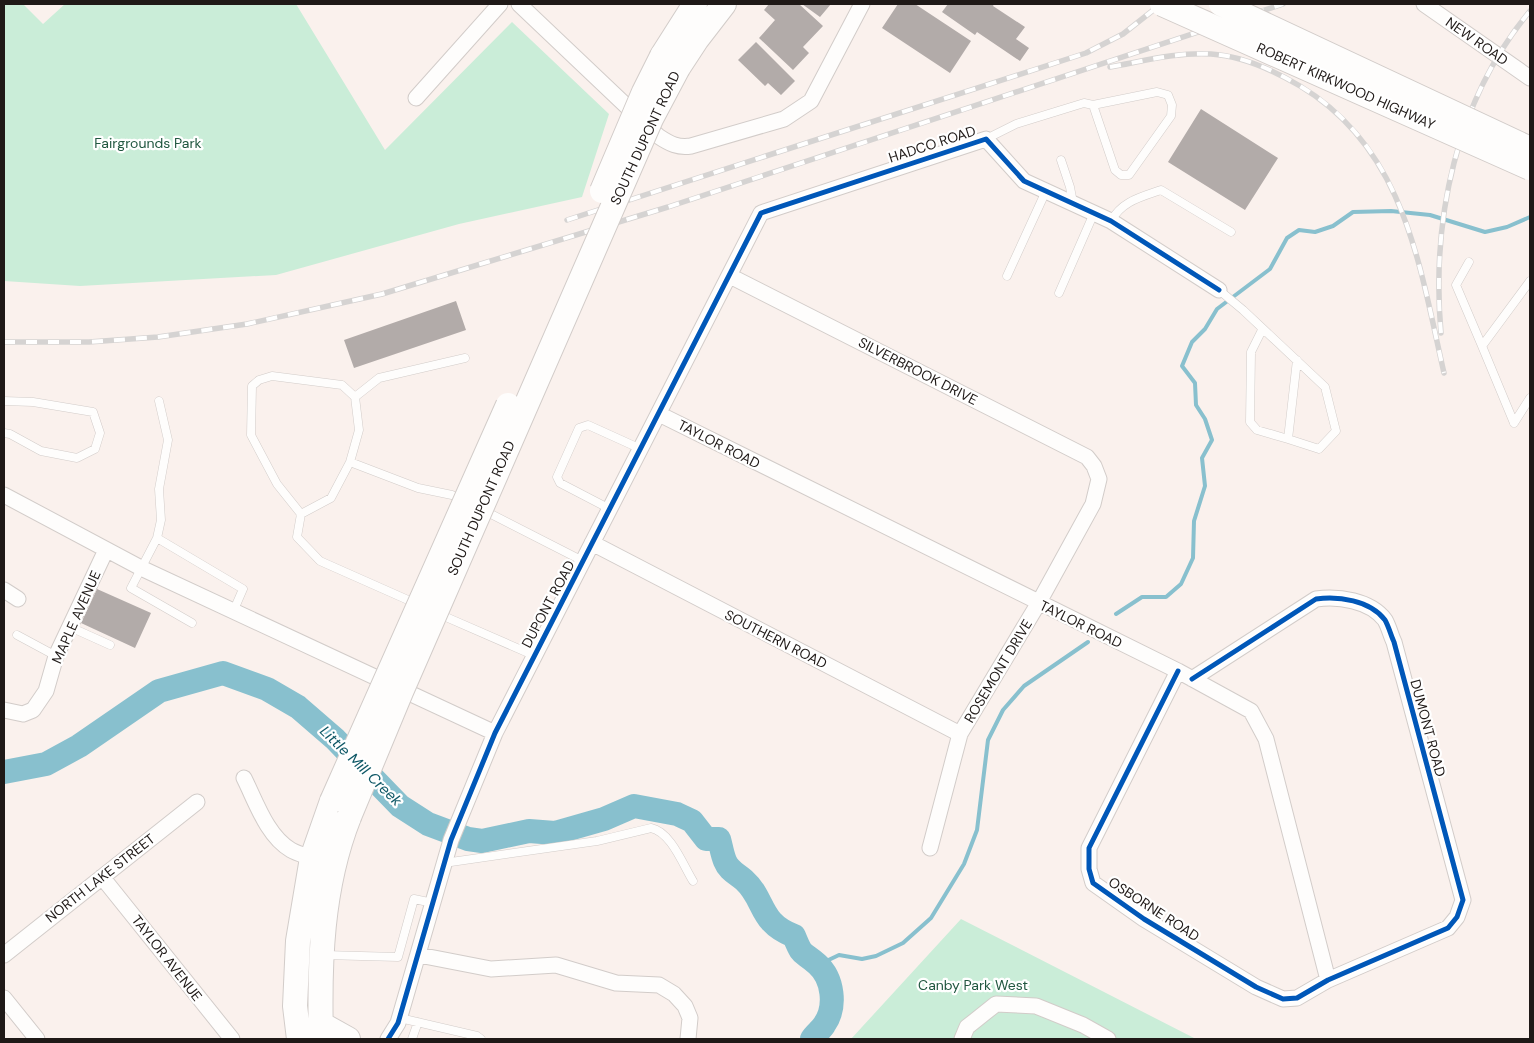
<svg xmlns="http://www.w3.org/2000/svg" width="1534" height="1043" viewBox="0 0 1534 1043" font-family="'DM Sans',sans-serif">
<rect width="100%" height="100%" fill="#faf1ed"/>
<!-- green -->
<path fill="#caedd8" d="M4,4H23L43,24L65,4H296L385,150L512,22L609,114L582,197L459,224L276,275L80,286L4,281Z
M961,919L1196,1039H851Z"/>
<g fill="none" stroke-linecap="round" stroke-linejoin="round">
<!-- stream -->
<path stroke="#88c0ce" stroke-width="4" d="M1116,614L1142,597H1166L1181,584L1193,558L1194,521L1205,486L1202,458L1212,440L1205,419L1196,405L1195,383L1182,366L1192,342L1205,329L1217,309L1270,269L1287,238L1299,230L1315,232L1333,226L1353,212L1391,211L1430,215L1485,232L1507,227L1530,217
M818,965L839,955L862,959L876,956L903,943L931,918L964,864L977,830L988,740L1003,710L1024,686L1088,642"/>
<!-- river -->
<path stroke="#88c0ce" stroke-width="24" d="M4,772L46,764L79,746L159,691L223,673L267,689L298,707L335,739L400,806L428,824L468,839L482,841L529,831L555,833L604,819L634,806L677,814L692,821L706,839H719C721,846 722,854 725,861C729,871 736,873 744,880C766,900 758,922 794,936C803,958 801,950 817,964C833,978 837,1007 824,1025C821,1030 815,1034 812,1039"/>
</g>
<!-- building -->
<path fill="#b2aba9" d="M769,4H799L823,26L803,47L809,53L793,70L759,38L775,20L764,10Z
M802,4H831L820,17Z
M898,4H915L971,41L950,73L882,28Z
M948,4H994L993,6L1025,27L1016,39L1029,48L1020,61L977,32L975,35L942,12Z
M756,42L795,81L781,95L768,83L765,86L738,60Z
M1201,109L1278,158L1245,210L1168,162Z
M456,301L466,330L354,368L344,340Z
M97,589L151,613L135,648L81,623Z"/>
<g fill="none" stroke-linecap="round" stroke-linejoin="round">
<!-- lane casing -->
<g stroke="#d2ccc9" stroke-width="9">
<path id="lane" d="M986,139L1016,124L1084,103L1093,105L1115,170L1121,175H1129L1171,116L1172,105L1168,95L1157,92L1093,105
M1061,160L1070,187L1073,203
M1111,221C1122,201 1141,197 1161,190L1231,232
M1469,262L1456,285L1482,346
M1007,276L1046,191
M1219,290L1243,310L1325,387L1336,431L1319,449L1288,439L1297,360
M1059,293L1094,213
M1262,330L1251,352L1250,422L1257,430L1288,439
M355,397L379,378L465,358
M4,401L33,402L93,412L100,433L95,449L77,458L41,451L10,434L4,433
M159,401L168,440L159,489L161,520L157,538L131,588L192,623
M1514,423L1482,346L1530,281
M1514,423L1530,398
M610,509L560,483L557,477L579,428L588,425L641,449
M483,510L583,561
M301,514L277,484L251,435L252,386L259,380L272,376L342,385L355,397L359,430L350,462
M157,538L243,589L233,612
M417,604L320,561L297,537L301,514L331,498L350,462L418,488L452,495L464,501
M439,614L533,655
M70,627L110,645
M17,635L56,656
M444,863L597,841L651,828C671,832 683,865 693,881
M324,955L398,957L414,899L433,903
M400,1018L477,1036L481,1039
M412,1039L418,1022"/>
</g>
<!-- street casing -->
<g stroke="#d2ccc9" stroke-width="17">
<path id="street" d="M519,4L658,136C670,144 678,148 691,146L784,119L811,101L862,4
M1424,4L1530,78
M416,98L500,4
M730,276L1087,457L1094,466L1099,479L1093,504L1038,604L960,734L930,848
M659,414L1178,671L1251,711L1266,739L1328,980
M4,495L141,568L495,733
M592,543L960,734
M4,590L18,599
M1178,671L1089,848V869L1093,883L1144,919L1256,987L1283,999L1297,998L1328,980L1448,928L1457,917L1463,900L1394,642C1391,636 1389,627 1385,620C1370,600 1338,596 1316,599L1192,679
M4,710L23,714L33,710L46,691L56,656L106,550
M244,778C256,802 267,836 291,850C300,855 311,857 320,862
M102,877L232,1039
M4,955L197,802
M419,955L491,969L556,965L616,983L659,985L674,994L685,1006L690,1018L688,1039
M4,998L37,1039
M388,1039L398,1023L451,840L495,733L761,213L986,139L1024,181L1111,221L1219,290
M962,1039L967,1027L996,1004L1036,1006L1083,1025L1108,1039"/>
</g>
<!-- primary casing -->
<g stroke="#d2ccc9" stroke-width="26">
<path id="primary" d="M662,56L695,4
M678,68L697,39L724,4
M321,1024L348,1039
M299,1039L295,1006L298,941L312,858L332,801
M321,1039C319,964 321,888 349,817"/>
</g>
<!-- lane -->
<use href="#lane" stroke="#fefdfc" stroke-width="8"/>
<!-- street -->
<use href="#street" stroke="#fefdfc" stroke-width="15"/>
<!-- primary -->
<use href="#primary" stroke="#fefdfc" stroke-width="24"/>
<!-- rail casing -->
<g stroke="#d5d3d2" stroke-width="5.5">
<path id="rail" d="M1110,67C1144,61 1177,52 1211,54C1243,56 1273,70 1300,86C1405,149 1419,264 1444,373
M567,220L1086,53L1123,34L1161,4
M1441,333C1431,220 1456,100 1530,11
M4,342H89L158,337L247,324L382,294L668,207L1283,4"/>
</g>
<!-- rail -->
<use href="#rail" stroke="#fff" stroke-width="4" stroke-dasharray="11" stroke-linecap="butt"/>
<!-- primary-bridge casing -->
<g stroke="#d2ccc9" stroke-width="26" stroke-linecap="butt">
<path id="primary-bridge" d="M1162,4L1530,168
M1221,4L1530,149
M602,191L644,92L662,56
M332,801L508,405
M349,817L401,692L651,119L678,68"/>
</g>
<!-- primary-bridge -->
<use href="#primary-bridge" stroke="#fefdfc" stroke-width="24"/>
<!-- cycleway casing -->
<g stroke="#fff" stroke-width="8">
<path id="cycleway" d="M1178,671L1089,848V869L1093,883L1144,919L1256,987L1283,999L1297,998L1328,980L1448,928L1457,917L1463,900L1394,642C1391,636 1389,627 1385,620C1370,600 1338,596 1316,599L1192,679
M388,1039L398,1023L451,840L495,733L761,213L986,139L1024,181L1111,221L1219,290"/>
</g>
<!-- cycleway -->
<use href="#cycleway" stroke="#0057b8" stroke-width="5"/>
</g>
<g text-anchor="middle" stroke-width="4.5" stroke-linejoin="round" paint-order="stroke">
<!-- street labels -->
<g font-size="14" fill="#1f1917" stroke="#fff">
<text transform="translate(1477 41) rotate(35)" y="5">NEW ROAD</text>
<text transform="translate(1346 86) rotate(24)" y="5">ROBERT KIRKWOOD HIGHWAY</text>
<text transform="translate(645 138) rotate(-65)" y="5">SOUTH DUPONT ROAD</text>
<text transform="translate(932 144) rotate(-18)" y="5">HADCO ROAD</text>
<text transform="translate(918 371) rotate(27)" y="5">SILVERBROOK DRIVE</text>
<text transform="translate(719 444) rotate(27)" y="5">TAYLOR ROAD</text>
<text transform="translate(481 508) rotate(-66)" y="5">SOUTH DUPONT ROAD</text>
<text transform="translate(548 604) rotate(-62)" y="5">DUPONT ROAD</text>
<text transform="translate(76 617) rotate(-66)" y="5">MAPLE AVENUE</text>
<text transform="translate(1081 624) rotate(26)" y="5">TAYLOR ROAD</text>
<text transform="translate(776 639) rotate(27)" y="5">SOUTHERN ROAD</text>
<text transform="translate(998 671) rotate(-59)" y="5">ROSEMONT DRIVE</text>
<text transform="translate(1428 728) rotate(75)" y="5">DUMONT ROAD</text>
<text transform="translate(100 878) rotate(-38)" y="5">NORTH LAKE STREET</text>
<text transform="translate(1154 909) rotate(33)" y="5">OSBORNE ROAD</text>
<text transform="translate(167 958) rotate(52)" y="5">TAYLOR AVENUE</text>
</g>
<!-- park labels -->
<g font-size="14" fill="#215740" stroke="#fff">
<text x="148" y="148">Fairgrounds Park</text>
<text x="973" y="990">Canby Park West</text>
</g>
<!-- water labels -->
<g font-size="15" font-style="italic" fill="#0f5866" stroke="#fff">
<text transform="translate(361 766) rotate(44)" y="5">Little Mill Creek</text>
</g>
</g>
<!-- border -->
<rect width="1534" height="1043" fill="none" stroke="#1f1917" stroke-width="10"/>
</svg>
